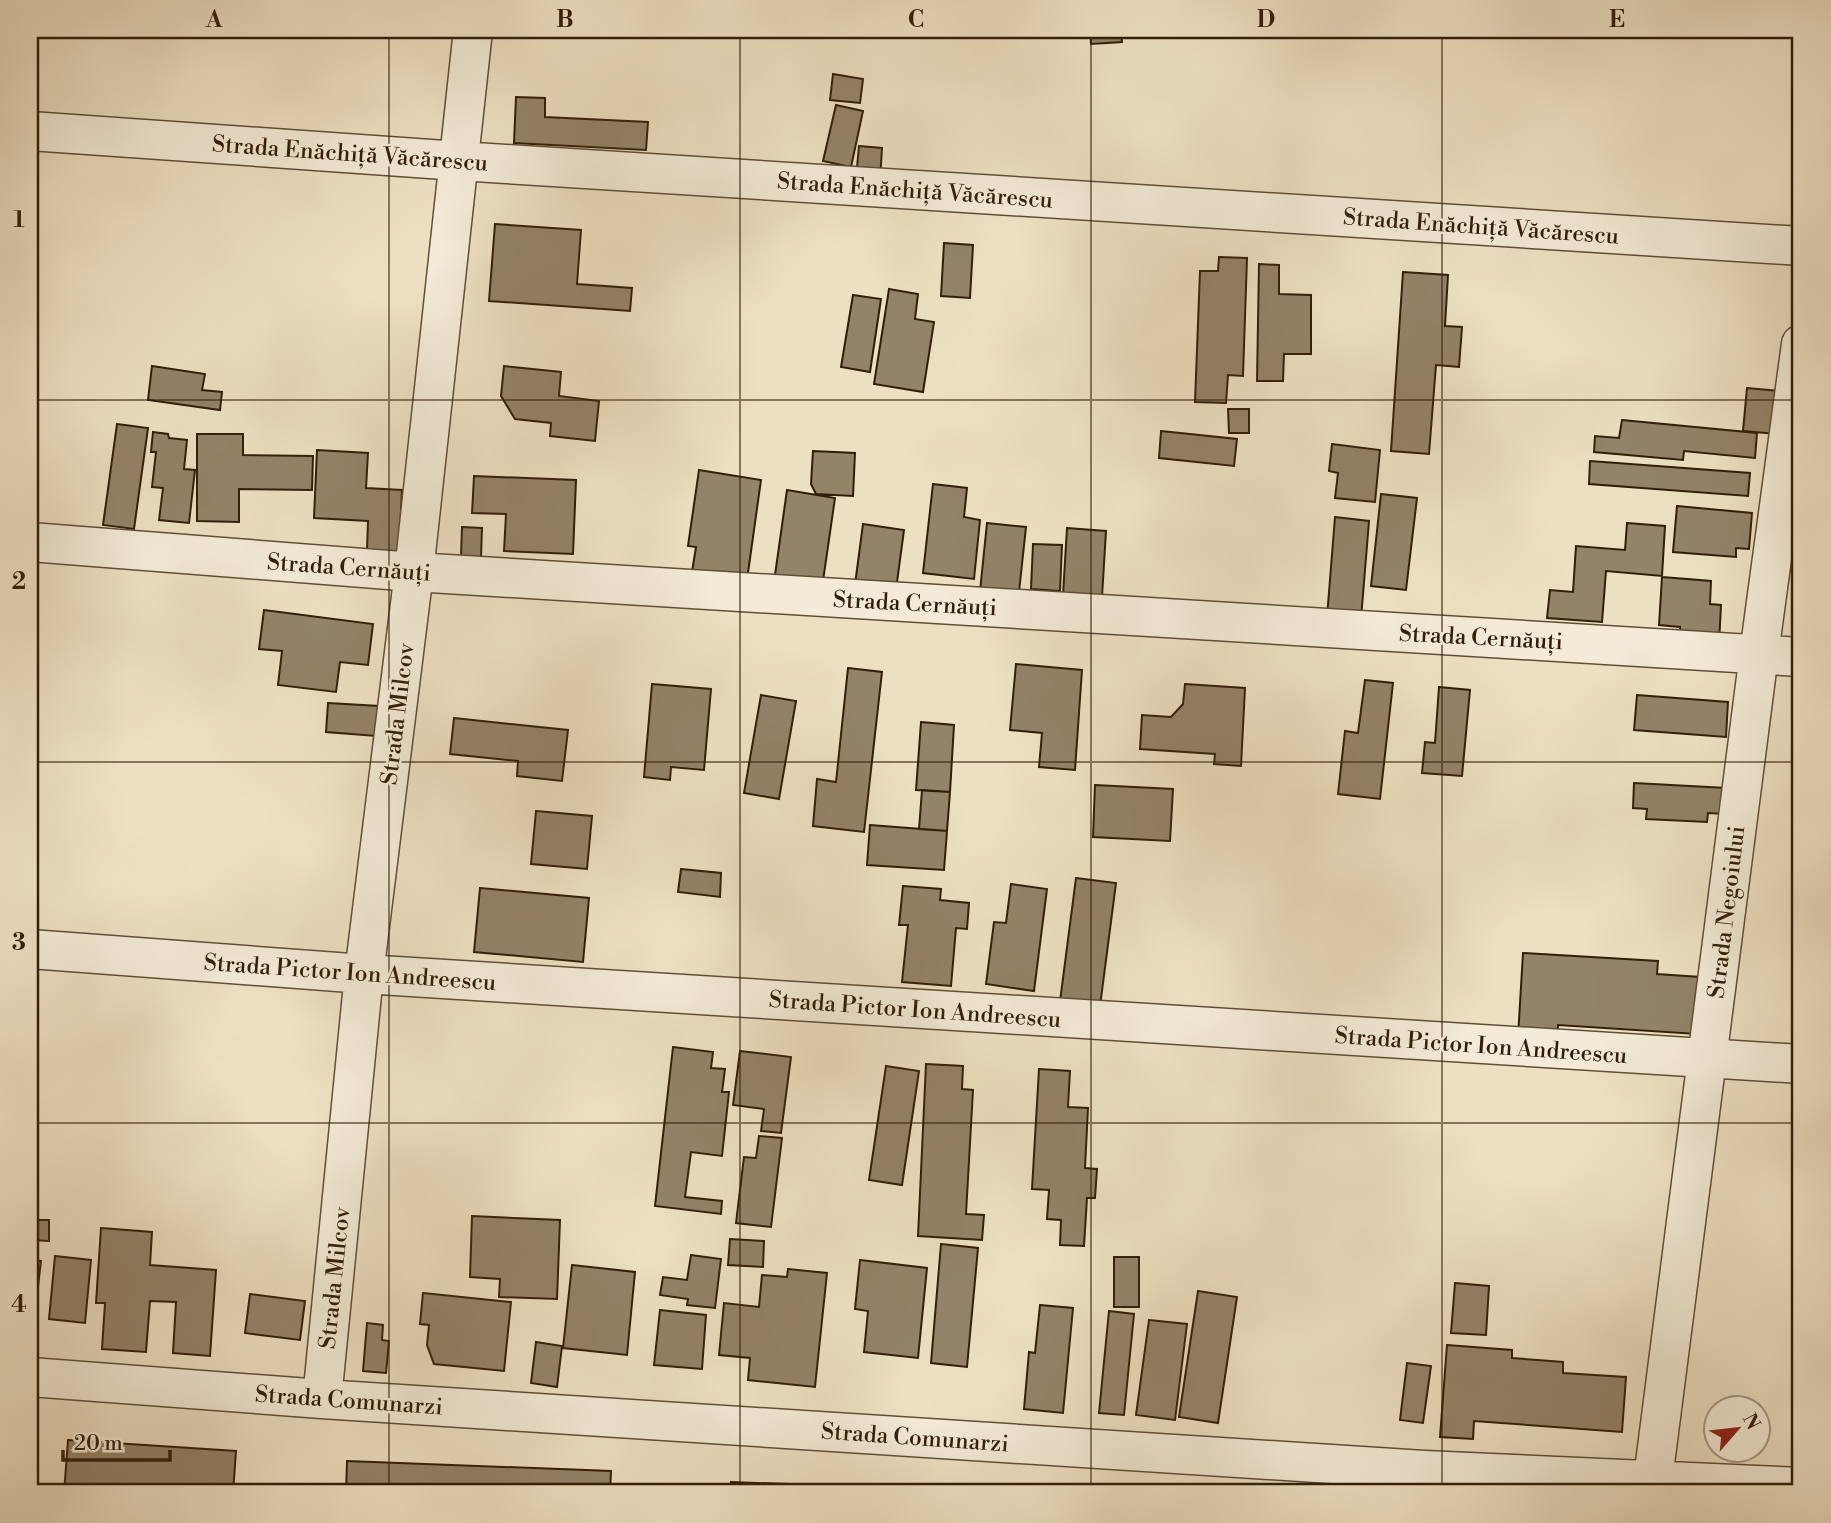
<svg xmlns="http://www.w3.org/2000/svg" width="1831" height="1523" viewBox="0 0 1831 1523" font-family="'Libre Bodoni',serif">
<rect width="100%" height="100%" fill="#ede0c2"/>
<filter id="stains"><feTurbulence type="fractalNoise" baseFrequency=".00286" numOctaves="4"/><feColorMatrix values="0 0 0 0 .2 0 0 0 0 .09 0 0 0 0 .02 0 0 0 .5 -.17"/></filter>
<radialGradient id="worn" r=".72"><stop offset=".6" stop-color="#630" stop-opacity="0"/><stop offset="1" stop-color="#630" stop-opacity=".3"/></radialGradient>
<!-- building -->
<path fill="#938369" stroke="#321e08" stroke-width="2" d="M1090,30H1121L1122,42L1091,44Z
M833,74L863,79L860,103L830,100Z
M516,97L545,98V117L648,122L646,150L514,143Z
M836,105L863,111L851,167L823,161Z
M859,146L882,148L880,180L856,178Z
M495,224L581,230L577,284L632,288L630,311L489,301Z
M944,243L973,245L970,298L941,296Z
M1219,257L1247,258L1243,376L1228,375L1226,403L1195,402L1200,271H1218Z
M1259,264L1279,265V294L1311,295V354H1284L1283,381H1257Z
M1403,272L1448,275L1445,326L1462,327L1459,367L1436,365L1429,454L1391,451Z
M889,289L918,294L915,319L934,322L923,392L874,384Z
M853,295L881,299L870,372L841,367Z
M152,366L205,374L202,390L222,392L220,410L148,400Z
M504,366L561,372L559,396L599,401L595,441L550,436L551,423L515,419L501,396Z
M1747,388L1780,391L1777,434L1743,431Z
M1228,409H1249V433H1229Z
M1622,420L1757,433L1755,458L1684,451L1683,460L1594,452L1595,436L1619,438Z
M117,424L148,428L134,529L103,525Z
M1161,431L1237,439L1234,466L1159,458Z
M153,432L168,434L169,438L187,440L184,469L195,470L189,523L159,520L163,488L152,487L156,452H151Z
M197,434H243V455L313,456L312,490L239,489V522L197,521Z
M1332,444L1380,450L1375,502L1335,498L1338,473L1329,471Z
M317,450L368,453L366,488L402,490L399,553L367,551L368,521L314,518Z
M813,451L855,453L853,496L816,494L811,484Z
M1590,461L1750,473L1748,496L1589,484Z
M699,470L761,480L747,580L692,572L696,547L688,546Z
M474,476L576,480L573,554L504,551L506,514L472,513Z
M933,484L967,488L964,517L980,520L974,579L923,573Z
M787,490L835,498L823,581L775,575Z
M1381,494L1417,498L1406,590L1371,586Z
M1677,506L1752,513L1749,549L1736,548V557L1673,552Z
M1335,517L1369,521L1361,619L1327,617Z
M987,523L1026,527L1019,592L979,601Z
M1627,523L1665,526L1662,576L1606,571L1602,622L1547,618L1550,590L1573,592L1576,546L1625,550Z
M863,524L904,530L895,597L854,592Z
M462,527L482,528L481,557H461Z
M1067,528L1106,531L1102,597L1063,595Z
M1033,544L1062,545L1060,591L1031,589Z
M1662,577L1711,581L1710,604L1721,605L1719,644L1680,641V627L1659,625Z
M264,610L373,624L368,665L340,662L336,692L278,685L282,651L259,649Z
M1016,664L1082,670L1075,770L1039,767L1042,733L1010,730Z
M848,668L882,672L864,832L813,826L817,779L836,782Z
M1365,680L1393,683L1380,799L1338,794L1345,731L1358,733Z
M652,684L711,689L704,770L671,767L670,780L644,777Z
M1185,684L1245,688L1241,766L1214,764L1215,754L1140,749L1142,715L1171,717L1183,704Z
M1439,687L1470,690L1462,776L1422,773L1425,742L1435,743Z
M761,695L796,701L779,799L744,793Z
M1637,695L1728,702L1726,737L1634,730Z
M328,703L379,706L376,736L326,732Z
M454,718L568,730L562,781L517,776L518,761L450,754Z
M921,722L954,725L950,792L916,790Z
M1634,783L1726,788L1724,814L1708,813L1707,822L1646,819L1647,809L1633,808Z
M1095,785L1173,789L1170,841L1093,837Z
M922,790L950,792L947,831L919,829Z
M536,811L592,816L587,869L531,864Z
M870,825L947,831L944,870L867,865Z
M681,869L721,873L720,897L678,892Z
M1076,878L1116,883L1099,1014L1059,1009Z
M1011,884L1047,889L1034,991L986,984L994,922L1006,923Z
M903,886L941,889L940,900L969,903L967,929L956,928L951,986L902,982L908,925H899Z
M480,888L589,898L583,962L474,952Z
M1523,953L1658,961L1657,974L1700,977L1697,1034L1558,1025L1557,1040L1518,1037Z
M673,1047L713,1052L711,1068L725,1069L722,1092H729L722,1156L691,1152L685,1197L722,1201L721,1214L655,1206Z
M740,1051L791,1057L781,1133L761,1131L764,1109L733,1105Z
M926,1064L963,1066L962,1089L973,1090L966,1214L984,1215L982,1240L918,1236Z
M886,1066L919,1071L902,1185L869,1180Z
M1039,1069L1070,1071L1068,1107L1088,1108L1085,1168L1097,1169L1095,1198H1087L1084,1246L1060,1245L1061,1220L1047,1219L1049,1190L1032,1189Z
M759,1136L782,1138L771,1227L736,1223L744,1157L756,1158Z
M472,1216L560,1220L557,1299L499,1297L500,1279L470,1277Z
M30,1220H49V1241L30,1240Z
M101,1228L152,1232L150,1265L216,1270L210,1356L173,1353L176,1302L150,1301L146,1352L102,1349L105,1303H96Z
M730,1239L764,1241L763,1267L728,1265Z
M941,1244L978,1248L967,1367L931,1363Z
M691,1255L721,1259L715,1308L687,1305L688,1299L660,1295L663,1277L687,1280Z
M55,1256L91,1260L85,1323L49,1319Z
M1114,1257H1139V1307H1114Z
M30,1260L41,1261L31,1346H30Z
M860,1260L927,1268L918,1358L864,1352L868,1311L855,1309Z
M572,1265L635,1272L627,1355L563,1348Z
M788,1269L827,1273L815,1387L748,1380L750,1358L719,1355L724,1303L759,1307L762,1275L787,1277Z
M1455,1283L1489,1286L1486,1335L1451,1333Z
M1198,1291L1237,1297L1218,1423L1179,1417Z
M423,1293L511,1302L504,1371L434,1364L427,1345L429,1325L420,1324Z
M250,1294L305,1301L300,1340L245,1333Z
M1040,1305L1073,1308L1063,1413L1024,1409L1029,1352L1035,1353Z
M660,1310L706,1315L702,1369L654,1365Z
M1109,1311L1134,1314L1124,1415L1099,1413Z
M1149,1320L1187,1324L1175,1420L1136,1415Z
M367,1323L383,1325L382,1340L389,1341L386,1373L363,1371Z
M536,1342L562,1346L557,1387L531,1383Z
M1447,1345L1512,1350V1358L1563,1362V1373L1626,1377L1622,1432L1474,1421L1473,1439L1440,1437Z
M1407,1363L1431,1366L1423,1423L1400,1420Z
M68,1440L236,1451L233,1493H64Z
M347,1461L611,1471L610,1493H346Z
M731,1482L1019,1492L731,1493Z"/>
<g fill="none" stroke-linecap="round" stroke-linejoin="round">
<!-- minor casing -->
<g stroke="#614e36" stroke-width="41">
<path id="minor" d="M30,131L459,161L1801,246
M30,542L414,572L1801,657
M30,949L364,974L1801,1064
M30,1377L322,1399L1424,1470L1801,1487
M322,1399L364,974L414,572L473,30
M1653,1479L1759,654L1801,344"/>
</g>
<!-- minor -->
<use href="#minor" stroke="#f3ebd7" stroke-width="38"/>
</g>
<!-- grid -->
<path fill="none" stroke="#321e08" stroke-width="2" stroke-opacity="0.55" d="M389,30V1493M740,30V1493M1091,30V1493M1442,30V1493M30,400H1801M30,762H1801M30,1123H1801"/>
<g text-anchor="middle" stroke-width="5" stroke-linejoin="round" paint-order="stroke">
<!-- street labels -->
<g font-size="23" fill="#321e08" stroke="#f3ebd7">
<text transform="translate(350 153) rotate(4)" y="8">Strada Enăchiță Văcărescu</text>
<text transform="translate(915 190) rotate(4)" y="8">Strada Enăchiță Văcărescu</text>
<text transform="translate(1481 226) rotate(4)" y="8">Strada Enăchiță Văcărescu</text>
<text transform="translate(349 567) rotate(4)" y="8">Strada Cernăuți</text>
<text transform="translate(915 603) rotate(3)" y="8">Strada Cernăuți</text>
<text transform="translate(1481 637) rotate(3)" y="8">Strada Cernăuți</text>
<text transform="translate(397 714) rotate(-83)" y="8">Strada Milcov</text>
<text transform="translate(1726 912) rotate(-83)" y="8">Strada Negoiului</text>
<text transform="translate(350 972) rotate(4)" y="8">Strada Pictor Ion Andreescu</text>
<text transform="translate(915 1009) rotate(4)" y="8">Strada Pictor Ion Andreescu</text>
<text transform="translate(1481 1045) rotate(4)" y="8">Strada Pictor Ion Andreescu</text>
<text transform="translate(334 1278) rotate(-84)" y="8">Strada Milcov</text>
<text transform="translate(349 1400) rotate(4)" y="8">Strada Comunarzi</text>
<text transform="translate(915 1437) rotate(4)" y="8">Strada Comunarzi</text>
</g>
</g>
<!-- margin -->
<rect width="1831" height="1523" fill="none" stroke="#ede0c2" stroke-width="77"/>
<!-- north arrow -->
<g transform="translate(1737 1429) rotate(62)"><circle r="33" fill="#f3ebd7" stroke="#a69984" stroke-width="2"/>
<path d="M0-5L12 26L0 18L-12 26Z" fill="#8f2418"/>
<text y="-10" font-size="19" font-weight="bold" text-anchor="middle" fill="#321e08">N</text>
</g>
<!-- scale -->
<path d="M63 1450v10h107v-10" fill="none" stroke="#321e08" stroke-width="3.5"/>
<text x="74" y="1450" font-size="21" fill="#321e08" stroke="#f3ebd7" stroke-width="5" paint-order="stroke">20 m</text>
<rect x="38" y="38" width="1754" height="1446" fill="none" stroke="#321e08" stroke-width="2.5"/>
<g font-size="23" text-anchor="middle" font-weight="bold" fill="#321e08">
<text x="214" y="27">A</text>
<text x="565" y="27">B</text>
<text x="916" y="27">C</text>
<text x="1266" y="27">D</text>
<text x="1617" y="27">E</text>
<text x="19" y="227">1</text>
<text x="19" y="589">2</text>
<text x="19" y="950">3</text>
<text x="19" y="1312">4</text>
</g>
<rect width="100%" height="100%" filter="url(#stains)"/>
<rect width="100%" height="100%" fill="url(#worn)"/>
</svg>
